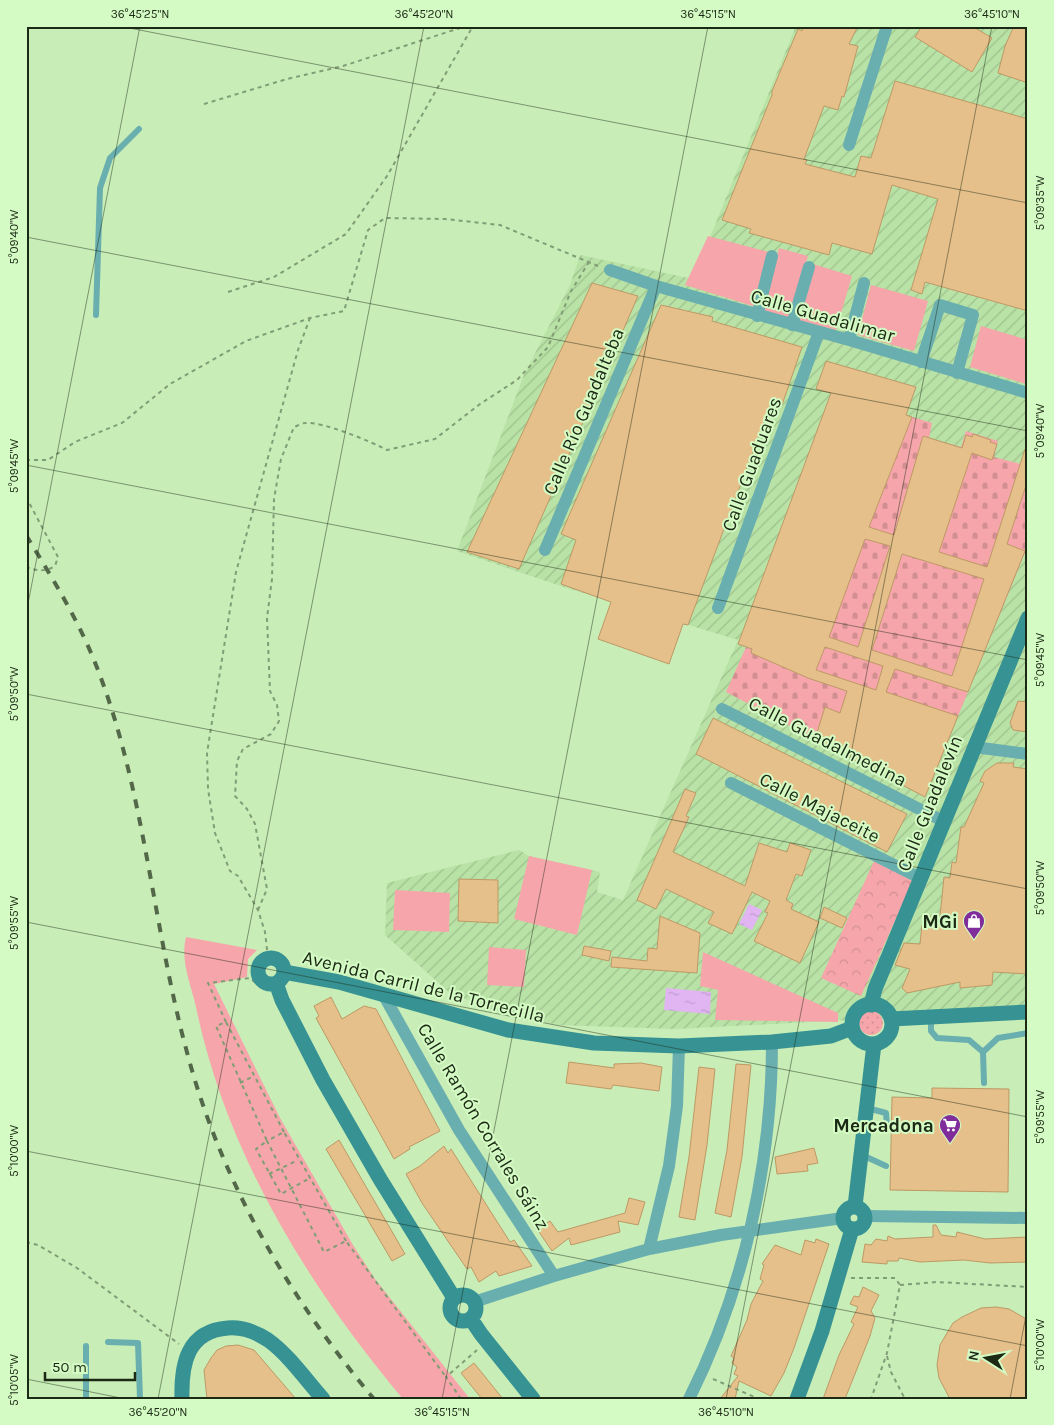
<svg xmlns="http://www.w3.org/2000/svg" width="1054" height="1425" viewBox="0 0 1054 1425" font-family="Karla,sans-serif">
<defs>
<pattern id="industrial-furrows" width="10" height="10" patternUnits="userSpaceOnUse" patternTransform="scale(1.25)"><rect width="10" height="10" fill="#b9e2a6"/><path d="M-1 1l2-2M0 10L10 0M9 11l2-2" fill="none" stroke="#9ec28e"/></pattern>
<pattern id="grass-dots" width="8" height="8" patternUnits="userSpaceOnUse" patternTransform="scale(1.25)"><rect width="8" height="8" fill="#f6a6aa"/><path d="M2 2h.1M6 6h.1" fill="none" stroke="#d28f91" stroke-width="1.8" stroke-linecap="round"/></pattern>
<pattern id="forest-crowns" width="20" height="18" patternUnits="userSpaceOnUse" patternTransform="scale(1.25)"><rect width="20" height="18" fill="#f6a6aa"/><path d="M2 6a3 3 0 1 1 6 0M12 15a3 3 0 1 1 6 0" fill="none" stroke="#d28f91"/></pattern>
<pattern id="cemetery-stones" width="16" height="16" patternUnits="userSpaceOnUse" patternTransform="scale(1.25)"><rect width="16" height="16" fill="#f6a6aa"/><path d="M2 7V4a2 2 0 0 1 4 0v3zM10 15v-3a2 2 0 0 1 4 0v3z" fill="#d28f91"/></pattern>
<pattern id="water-ripples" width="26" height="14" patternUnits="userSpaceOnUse" patternTransform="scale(1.25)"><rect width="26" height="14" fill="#e0b5f2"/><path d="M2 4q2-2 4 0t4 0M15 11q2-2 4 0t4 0" fill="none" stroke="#c09ccf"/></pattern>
</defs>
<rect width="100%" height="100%" fill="#c8edb7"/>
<!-- industrial -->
<path fill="url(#industrial-furrows)" d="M796,26H1028V1011L674,1029L559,1025L504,1014L450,993L385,935L387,883L519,850L529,856L600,872L597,892L623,900L738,640L570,589L457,551L524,375L570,285L580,255L693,279Z"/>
<!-- grass -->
<path fill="url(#grass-dots)" d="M859 1023a12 12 0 1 1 24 0a12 12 0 1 1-24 0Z"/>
<!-- forest -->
<path fill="url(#forest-crowns)" d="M874,861L913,881L861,996L821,978Z"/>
<!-- cemetery -->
<path fill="url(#cemetery-stones)" d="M906,415L932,423L929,438L961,447L966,431L998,441L994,457L1028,466V545L925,797L726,692L746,647L753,649Z"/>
<!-- park -->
<path fill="#f6a6aa" d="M708,236L769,252L756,307L685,285Z
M779,248L808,256L790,318L762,310Z
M813,264L852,276L836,330L797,320Z
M871,285L928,301L914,351L858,335Z
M981,326L1028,340L1026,384L970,367Z
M529,856L592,870L577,935L514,919Z
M395,890L450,893L449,932L393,930Z
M186,937L257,950L248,959L247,977L214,984L280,1118L353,1245L375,1279L470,1399H403C308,1286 226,1153 196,1007C191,984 180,961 186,937Z
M489,947L526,950L524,987L487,985Z
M703,952L838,1013V1022L715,1020L718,990L700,986Z"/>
<!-- water -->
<path fill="url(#water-ripples)" d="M749,904L762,910L752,930L739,924Z
M666,988L711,992L710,1014L664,1010Z"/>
<!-- building -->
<path fill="#e6c08b" stroke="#bd9965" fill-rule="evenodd" d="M803,26H858L849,44L858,46L844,97L842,96L838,110L824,106L804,159L807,160L805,164L855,177L861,156L871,158L895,81L1028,119V311L925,282L922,294L911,290L938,199L892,185L872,254L832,243L829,255L749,233L751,229L722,220L772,95V91L798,29L802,31Z
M922,26H972L992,38L972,72L915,37Z
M1014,26H1028V83L998,73L1005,46Z
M592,283L638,296L519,569L467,552Z
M661,305L713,317L712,321L802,347L782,405L772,401L688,625L683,624L669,664L598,639L611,602L561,584L576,540L561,534Z
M826,361L916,387L906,415L912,417L869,527L894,535L923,436L962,448L966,435L972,437L973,434L991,440L990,442L997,444L992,460L972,453L939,552L987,567L1025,449H1028V479L1007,544L1025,551L968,692L895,669L886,692L958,716L925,797L815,739L825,707L840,713L847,691L808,678L751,653L752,649L738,644L831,393L816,389ZM865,539L890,546L858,647L829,637ZM902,554L984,579L952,676L872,650ZM825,647L883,666L876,690L816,670Z
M1018,701L1028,702V732L1013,730L1010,723Z
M713,718L907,814L887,852L696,754Z
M997,763H1014L1013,767L1028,769V974L993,972L992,985L960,988V982L907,993L902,988L910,969L895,965L904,943L920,944L922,925L929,926L930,916H940L944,877L950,878L952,862L956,863L961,827H964L984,783L980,781L985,771Z
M685,789L696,793L686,816L689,817L673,852L745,886L759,843L787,852L790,843L811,850L802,876L796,874L786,900L793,904L791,909L819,922L800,963L754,941L768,913L765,912L770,901L752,892L732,934L708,923L714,912L666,889L656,909L637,900Z
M459,879L498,880V923L458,921Z
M824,907L847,918L842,928L820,918Z
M660,916L700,933L697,973L611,967L612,957L647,961L648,948L657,949Z
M584,946L611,951L609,961L582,955Z
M331,997L342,1019L364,1006L376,1009L440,1131L409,1147L410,1149L394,1159L316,1018L319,1016L314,1006Z
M569,1062L614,1068V1064L641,1063L662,1067L659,1091L613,1085L611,1089L566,1083Z
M736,1064L751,1065L742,1157L731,1217L715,1213L727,1150Z
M699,1067L715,1069L707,1145L695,1220L679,1217L689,1157Z
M932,1088L1009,1089L1008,1192L890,1190L892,1097L932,1098Z
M339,1140L405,1254L392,1261L326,1149Z
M444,1146L448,1153L451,1149L510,1242L514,1240L532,1266L499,1276L496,1271L479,1282L471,1267L467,1269L422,1203L406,1174L420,1166Z
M814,1148L818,1163L807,1165L808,1171L777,1174L775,1157Z
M629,1198L645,1202L638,1225L618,1221L620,1232L571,1245L569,1238L552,1251L537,1229L550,1221L558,1232L625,1213Z
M933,1225H936L941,1235L956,1237L957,1232L985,1239L1028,1237V1262L990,1263L964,1260L920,1262L899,1258L898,1261H887V1264L862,1262L865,1244L871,1245L876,1239L887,1241L888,1236L895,1239L933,1237Z
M816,1239L829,1244L794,1348L784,1373L771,1396L739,1381L735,1399H720L738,1376L734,1374L737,1367L732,1363L734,1358L731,1356L747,1320L751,1304L763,1281L760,1279L764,1265L762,1264L775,1245L801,1255L805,1240L815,1243Z
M863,1287L879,1295L871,1311L875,1318L870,1336L845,1399H823L839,1355L854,1324L851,1322L858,1307L850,1304L854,1296L859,1297Z
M996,1307L1009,1309L1028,1320V1399H950L939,1378L937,1365L940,1345L953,1323L962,1317L981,1308Z
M238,1345L254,1350L296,1399H207L204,1370L211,1358L217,1350L226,1346Z
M474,1363L503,1399H482L461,1373Z"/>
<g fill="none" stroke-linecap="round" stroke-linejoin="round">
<!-- path -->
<path stroke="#819d75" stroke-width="2" stroke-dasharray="4 4" stroke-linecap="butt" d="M204,104L287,79L343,66L466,26
M228,292L274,277L346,234L387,176L473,26
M26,460H48L75,442L122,423L170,384L246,341L310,318L344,311L368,230L385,218L445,219L500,225L598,266
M26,497L58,557L55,566C45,572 37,571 26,567
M258,910L267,889L255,824L247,809L235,796L237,761L243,749L271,734L279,721L277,705L270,691L267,618L272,579L274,499L281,459L294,427C297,426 302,423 305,423C322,421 372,442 387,450L435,439L480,404L517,380L548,347L571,291L589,262
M268,958L265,932L258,910L238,876L230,871L215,833L208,789L207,753L236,572L298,350L310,318
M226,1022L208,983L250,978L264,990
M240,1083L254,1076
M284,1132L226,1022L216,1026L267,1141L256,1149L281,1194L310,1178
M269,1174L298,1160
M346,1241L284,1132L267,1141L324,1252L346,1241L446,1377
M26,1242L38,1245L77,1268L179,1344
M851,1278H895L900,1285L887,1353L871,1399
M900,1285L937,1282L1028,1287
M887,1356L891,1372L905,1399
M713,1379L759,1399
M461,1399L446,1377L477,1350"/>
<!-- lane -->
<path stroke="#69afaf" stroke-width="6" d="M96,315L100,188L110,158L139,129
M931,1017V1031L937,1038L969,1040L983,1052
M984,1083L983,1052L998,1038L1028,1033
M867,1108L886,1113L887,1126
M862,1155L886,1166
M108,1342L138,1343L140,1399
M86,1399V1346"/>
<!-- street -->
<path stroke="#69afaf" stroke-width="12" d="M849,145L887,26
M610,270L656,286L849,340L1028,393
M757,316L772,256
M792,325L809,267
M849,340L864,283
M921,362L940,305L973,315L957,373
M545,550L656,286
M718,608L819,332
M722,709L943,821
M974,747L1028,754
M731,783L920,878
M383,994L459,1130L554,1276
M866,1216L1028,1218
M649,1249L669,1166L677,1106L679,1046
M474,1302L554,1276L649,1249L721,1235L843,1218
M689,1399C744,1289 772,1164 772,1042"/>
<!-- secondary -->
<path stroke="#369293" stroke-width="15" d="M258 971a13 13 0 1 1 26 0a13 13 0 1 1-26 0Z
M284,972L339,982L508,1030L594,1043L679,1046L772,1042L831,1036L852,1028
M276,983L282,1000L323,1080L380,1179L454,1298
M852 1024a20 20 0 1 1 40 0a20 20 0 1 1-40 0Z
M871,1005L875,989L1028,618
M891,1019L1028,1012
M855,1206L874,1044
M843 1218a11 11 0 1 1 22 0a11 11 0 1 1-22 0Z
M450 1308a13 13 0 1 1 26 0a13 13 0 1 1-26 0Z
M471,1319L481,1334L533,1399
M182,1399C181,1364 187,1331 228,1328C241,1327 256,1332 268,1340C289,1355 306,1380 323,1399
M797,1399L822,1331L852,1229"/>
<!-- rail -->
<path stroke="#536849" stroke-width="4" stroke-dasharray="9 9" stroke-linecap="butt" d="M26,535C51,576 76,616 94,660C145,786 152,926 188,1056C222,1183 290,1299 374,1399"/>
</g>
<!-- ticks -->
<path fill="none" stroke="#1b2915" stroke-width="1" stroke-opacity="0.45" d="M119,26L1028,203M26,237L1028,431M26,465L1028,660M26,614L140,26M26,694L1028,889M26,922L1028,1117M26,1151L1028,1346M26,1379L126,1399M158,1399L424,26M442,1399L708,26M726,1399L992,26M1010,1399L1028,1305"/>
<!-- icons -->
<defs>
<g id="shop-pin" transform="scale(1.125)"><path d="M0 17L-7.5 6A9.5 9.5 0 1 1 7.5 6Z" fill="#802d9c" stroke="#d5fbc4"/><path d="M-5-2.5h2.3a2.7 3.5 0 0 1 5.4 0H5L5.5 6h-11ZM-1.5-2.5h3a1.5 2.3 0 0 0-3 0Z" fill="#fff"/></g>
<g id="supermarket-pin" transform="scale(1.125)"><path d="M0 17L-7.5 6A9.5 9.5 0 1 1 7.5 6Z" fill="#802d9c" stroke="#d5fbc4"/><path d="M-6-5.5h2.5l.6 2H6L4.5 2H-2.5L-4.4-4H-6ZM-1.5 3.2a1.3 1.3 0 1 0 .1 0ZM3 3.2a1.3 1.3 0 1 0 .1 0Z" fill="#fff"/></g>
</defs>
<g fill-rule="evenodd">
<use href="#shop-pin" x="974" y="921"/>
<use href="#supermarket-pin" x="950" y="1125"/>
</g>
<g text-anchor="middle" stroke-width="4" stroke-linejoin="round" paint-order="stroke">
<!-- street labels -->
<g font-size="19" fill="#1b2915" stroke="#d5fbc4">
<text transform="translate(823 315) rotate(16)" y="7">Calle Guadalimar</text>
<text transform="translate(583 411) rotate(-67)" y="7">Calle Río Guadalteba</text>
<text transform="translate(751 464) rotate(-70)" y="7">Calle Guaduares</text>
<text transform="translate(828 741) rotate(27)" y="7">Calle Guadalmedina</text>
<text transform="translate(929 803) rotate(-68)" y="7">Calle Guadalevín</text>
<text transform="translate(820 807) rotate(27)" y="7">Calle Majaceite</text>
<text transform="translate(424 986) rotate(14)" y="7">Avenida Carril de la Torrecilla</text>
<text transform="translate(484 1126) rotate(59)" y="7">Calle Ramón Corrales Sáinz</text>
</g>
<!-- poi labels -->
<g font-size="19" font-weight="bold" fill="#1b2915" stroke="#d5fbc4" text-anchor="end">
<text x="958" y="928">MGi</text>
<text x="934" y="1132">Mercadona</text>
</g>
</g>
<!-- border -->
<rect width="1054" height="1425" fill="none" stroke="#d5fbc4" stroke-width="55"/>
<!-- north arrow -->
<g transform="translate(986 1358) rotate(281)" stroke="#d5fbc4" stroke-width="4" paint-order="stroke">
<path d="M0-4L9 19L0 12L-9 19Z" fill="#1b2915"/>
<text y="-8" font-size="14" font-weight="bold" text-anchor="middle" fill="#1b2915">N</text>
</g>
<!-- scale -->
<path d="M45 1372v8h90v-8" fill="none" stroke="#1b2915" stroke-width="2.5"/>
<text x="52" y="1372" font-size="15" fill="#1b2915" stroke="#d5fbc4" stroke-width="4" paint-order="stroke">50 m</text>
<rect x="28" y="28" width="998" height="1370" fill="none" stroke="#1b2915" stroke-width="2"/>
<g font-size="12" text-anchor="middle" fill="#1b2915">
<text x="140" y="18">36°45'25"N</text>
<text x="424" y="18">36°45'20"N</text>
<text x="708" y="18">36°45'15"N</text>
<text x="992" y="18">36°45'10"N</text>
<text transform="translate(1040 203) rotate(-90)" y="4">5°09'35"W</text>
<text transform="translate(14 237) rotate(-90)" y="4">5°09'40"W</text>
<text transform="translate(1040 431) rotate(-90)" y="4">5°09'40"W</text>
<text transform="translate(14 466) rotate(-90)" y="4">5°09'45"W</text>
<text transform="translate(1040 660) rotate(-90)" y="4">5°09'45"W</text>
<text transform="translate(14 694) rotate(-90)" y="4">5°09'50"W</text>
<text transform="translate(1040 888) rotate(-90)" y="4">5°09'50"W</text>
<text transform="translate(14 923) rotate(-90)" y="4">5°09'55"W</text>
<text transform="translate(1040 1117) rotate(-90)" y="4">5°09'55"W</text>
<text transform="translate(14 1151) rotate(-90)" y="4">5°10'00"W</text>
<text transform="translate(1040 1345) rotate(-90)" y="4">5°10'00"W</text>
<text transform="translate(14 1380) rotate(-90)" y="4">5°10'05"W</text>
<text x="158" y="1416">36°45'20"N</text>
<text x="442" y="1416">36°45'15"N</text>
<text x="726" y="1416">36°45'10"N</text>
</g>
</svg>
